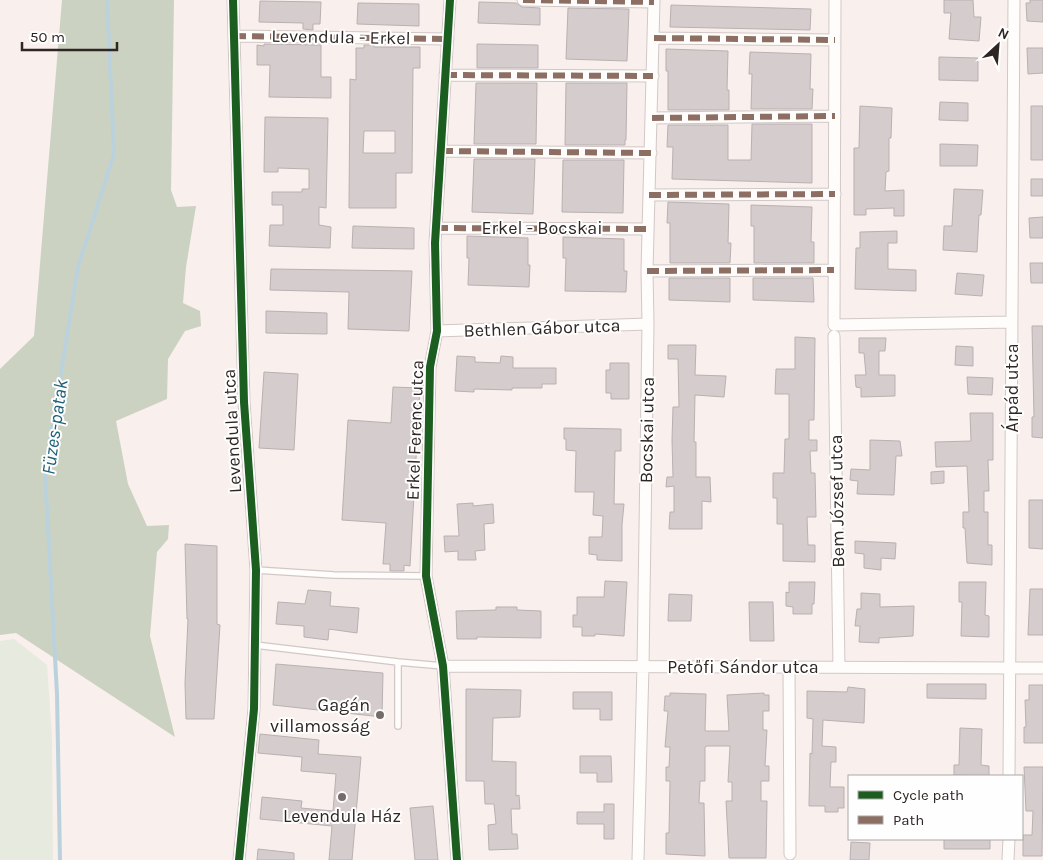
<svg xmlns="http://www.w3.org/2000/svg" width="1043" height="860" viewBox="0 0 1043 860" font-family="Karla,sans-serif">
<rect width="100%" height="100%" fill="#f9efec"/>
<!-- green -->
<path fill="#e7eade" d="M14,639L47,665L52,736L53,860H0V641Z"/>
<!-- forest -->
<path fill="#ccd2c2" d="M62,0H174L171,190L177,207L196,206L186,267L183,303L200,311L201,326L185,331L168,359L167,399L116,421L128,484L147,526L169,525L168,539L157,552L150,636L175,737L16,633L0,635V369L34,336Z"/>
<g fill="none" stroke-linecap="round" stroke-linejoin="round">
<!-- stream -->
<path stroke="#bbd2dc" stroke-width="4" d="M60,860L57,694L45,473L78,267L114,154L107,0"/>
</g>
<!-- building -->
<path fill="#d5cccd" stroke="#b9b1b1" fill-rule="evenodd" d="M944,0H973L974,17H981L979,41L949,39L951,13H944Z
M1030,0H1043V22L1027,21L1026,3H1030Z
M260,1L321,2L320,24H313V30L303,29V23L259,22Z
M479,2L516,3L522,7L540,8V25L478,23Z
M358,3L419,4V26L357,24Z
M671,5L811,9L810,30L670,27Z
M568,8L629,9L627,61L566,59Z
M264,44L321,45V77H331V98L269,97L270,65H257V45L264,46Z
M477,44L538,45V68H477Z
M364,45H374V47H420V68H413L412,173H396V208H349L350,79L356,80V48H364ZM364,131H395V153H363Z
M1027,48H1043V73L1028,74Z
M666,49L728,51L727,90H729V110H668V71H666Z
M750,52L811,54L810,89H813L812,109H751L752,74H749Z
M939,57L978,58V81L939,80Z
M476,83H537L536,144H474Z
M566,83H627L626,140H625V145H565Z
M940,102L968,103V121L939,120Z
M860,106L892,108L891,138H889V171L886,172L885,191L904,190V216H894V208L866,209V215H854V148H859Z
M1031,106H1043V160H1031Z
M265,117L328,118L326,208L319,207V225L331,227L330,248L269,246L270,225H283V205H272V192H302V189H309V169L278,168V172H264Z
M752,124H812V183L672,179L673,147H667L668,125H728V160H751Z
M940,144L978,145L977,166H940Z
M474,159H535L533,214L472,212Z
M563,160H624L623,213L562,212Z
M1031,179H1043V196H1031Z
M954,189L983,190L981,215H979L977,252L943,250L944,226H952Z
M668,202L729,204L728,243H731L730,263H670V223H667Z
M751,205L812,207L811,242H814V263H754V226H751Z
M1043,217V238H1030L1029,218Z
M353,226L414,228V249L352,248Z
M897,231V243H888V269L916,270V291L855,289L856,248H860V232Z
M467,236L528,238V265H530L529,287L468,285L469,258H467Z
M563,237L624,239V271H627L626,292L565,291L566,258H563Z
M1030,263H1043V283H1031Z
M271,269L412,271L409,331L348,329L349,292L270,290Z
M957,273L984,275L982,296L955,294Z
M669,278H730V302L669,300Z
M753,278H813L814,302L753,300Z
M266,311L327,313V334L266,333Z
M1032,326H1043V438L1032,437V417H1034Z
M795,337L815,338L814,420H809V440H817V451H810L811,473H815L816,517H807L808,545H815V562L783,561V524H777V498H773V473H784L785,439H789V394H775L776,369H795Z
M859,338H886L885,351H879V375H895V396L861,397V388L856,387L855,375H866L864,353H859Z
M668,345H696L695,375L726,376L724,397L695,395L694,442H696V477H710L711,502L702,501V529H669L670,512H674V486L666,487L667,477H673L672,440L673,407H679L678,359H668Z
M956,346L973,347V366L955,365Z
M457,356L475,357V362L500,363L501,356L513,357V368H556V384H542V388H512V390L474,389V392L455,391Z
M610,363H629V399H611V393H606V370H610Z
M264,372L298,374L294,450L259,448Z
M967,377L993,378L992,395L968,394Z
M393,387L420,388L410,566L404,565V571H390V564H383L386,523L342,520L348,420L391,423Z
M970,413H993V460H988L989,491H984V512H988V545H992V565L967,563L965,528H963V512H969L967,466L936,467L935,442L971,441Z
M564,428L621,429V451H615L614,504H624L622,525V561L597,560V555L589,554V537H602L603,516L593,515L594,492H575L576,451L566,450V439H564Z
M870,440L900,441L902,456H896L894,495L857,494L858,481L850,480L851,469L870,470Z
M944,471V483L931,484V472Z
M1029,500H1043V549L1029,548Z
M473,503V506L493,504L494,523L484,524L485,550L475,551L476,560H458V551L445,552L444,536H459L457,504Z
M855,541L896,543L895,559L881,558V570L864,568V554L855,553Z
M185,544L217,546V624L220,625L214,719H186L185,683L188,619H187Z
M605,581L627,582L624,636L595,634V636H582V627H573V615H577V597H604Z
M789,582H815L814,604H812V614H793V607L786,606V592L789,593Z
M959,582H986L985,615L989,616V637L961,636L962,602H959Z
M1030,589H1043V635H1028Z
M308,590L331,592L330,606L359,608L357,633L329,629L328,640L304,637V626L276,624L278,602L305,604Z
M861,593L880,594V607L914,606L913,636L879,638V643L859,642L860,626H855L857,609H861Z
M669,594L692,595L691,621H668Z
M749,602H773L774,641H750Z
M496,607H517V610L541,611V638L477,637V639H457L456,611L496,610Z
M276,664L383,673L382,717L273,705Z
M927,684H986V699L927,698Z
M1029,685H1043V743H1024V727H1026L1025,700H1029Z
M848,687L865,689L864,723L823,720L822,746L836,747V762H831L830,787H844V808H838V812H825V806H809L810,753L812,754L813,719L807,718V691L847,692Z
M466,689L521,690L520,717L493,718L492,761L516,762V796L519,795L520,809H511L512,834H517L518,849L489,850L488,825L496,824L494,804H485L484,781H466Z
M573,692H612V720H600V709H573Z
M670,693L706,694L705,731H729L727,695L764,693V695H769V711H763V730H767L765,766H769V781H761V801H767L766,858H729L726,801H732V782H728L730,746H707L705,747V781H700L699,803H704L705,856L666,854V833H669L670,781H666V767H669L670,747H665L668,711H664L665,696H670Z
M960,728L982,729L981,765L989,766V776L954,775V765H959Z
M260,734L319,740L318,754L361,757L352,860H329L332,826L260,819L262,797L302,801L301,808L333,811L336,774L301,771L302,757L258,753Z
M580,756H611L612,782H597V773H580Z
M1024,767H1043L1042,856H1023V835H1032L1033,811H1026Z
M604,804H614V839H604V824H577V812H604Z
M433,806L438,860H415L410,808Z
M944,839H990V849H944Z
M851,842L870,843L869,860H850Z
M258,849L294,853V860H257Z"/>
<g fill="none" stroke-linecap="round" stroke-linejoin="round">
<!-- lane casing -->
<g stroke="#d1c8c6" stroke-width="8">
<path id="lane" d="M256,570L334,575L426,576
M255,645L398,662L443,666
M398,662V726"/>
</g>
<!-- street casing -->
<g stroke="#d1c8c6" stroke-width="13">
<path id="street" d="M233,0L244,402L256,570L254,709L239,860
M450,0L435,243L437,331L430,367L426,576L443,666L457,860
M523,0L654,2
M835,0L834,325L1012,322
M234,36L448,39
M654,38L835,40
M445,75L653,76
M652,118L835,116
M441,151L651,153
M649,195L835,194
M436,228L648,229
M647,271L834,270
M437,331L648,324
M834,336L839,667
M443,666L1043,668
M789,667L790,854
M1009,776L1014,0
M638,860L643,666L648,324L647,271L654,0
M1008,860L1009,839"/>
</g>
<!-- lane -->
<use href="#lane" stroke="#fefdfc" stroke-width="5.5"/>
<!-- street -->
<use href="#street" stroke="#fefdfc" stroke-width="11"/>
<!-- quiet -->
<path stroke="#8d6e63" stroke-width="6" stroke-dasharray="12 6" stroke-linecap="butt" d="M523,0L654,2
M234,36L448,39
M654,38L835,40
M445,75L653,76
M652,118L835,116
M441,151L651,153
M649,195L835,194
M436,228L648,229
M647,271L834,270"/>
<!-- cycleway casing -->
<g stroke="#fefefe" stroke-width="11">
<path id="cycleway" d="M233,0L244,402L256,570L254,709L239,860
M450,0L435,243L437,331L430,367L426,576L443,666L457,860"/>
</g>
<!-- cycleway -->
<use href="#cycleway" stroke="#1b5e20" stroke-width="8"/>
</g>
<!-- markers -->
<g fill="#756c69" stroke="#fefefe" stroke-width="2">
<circle cx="380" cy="715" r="5"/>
<circle cx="342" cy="797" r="5"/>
</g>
<g text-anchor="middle" stroke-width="4" stroke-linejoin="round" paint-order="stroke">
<!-- street labels -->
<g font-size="18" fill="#2e2623" stroke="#fefefe">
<text transform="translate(341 37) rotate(1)" y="6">Levendula - Erkel</text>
<text x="542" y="234">Erkel - Bocskai</text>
<text transform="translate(542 328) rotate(-2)" y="6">Bethlen Gábor utca</text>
<text transform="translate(1012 388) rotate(-90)" y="6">Árpád utca</text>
<text transform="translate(415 430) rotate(-88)" y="6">Erkel Ferenc utca</text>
<text transform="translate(647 430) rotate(-89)" y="6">Bocskai utca</text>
<text transform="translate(232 431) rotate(-93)" y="6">Levendula utca</text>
<text transform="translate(837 501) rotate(-91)" y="6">Bem József utca</text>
<text x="743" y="673">Petőfi Sándor utca</text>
</g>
<!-- poi labels -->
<g font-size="18" fill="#2e2623" stroke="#fefefe" text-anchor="end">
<text x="370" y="711">Gagán<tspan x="370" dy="21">villamosság</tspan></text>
<text x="342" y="822" text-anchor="middle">Levendula Ház</text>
</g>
<!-- water labels -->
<g font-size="19" font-style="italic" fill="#1e6077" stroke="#fefefe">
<text transform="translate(54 427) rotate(-82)" y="7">Füzes-patak</text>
</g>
</g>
<!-- legend -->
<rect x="848" y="775" width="175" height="65" fill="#fefefe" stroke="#aba8a6"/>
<rect x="858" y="791" width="25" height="8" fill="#1b5e20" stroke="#aba8a6"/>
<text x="893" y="800" font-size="15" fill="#2e2623">Cycle path</text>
<rect x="858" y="816" width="25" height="8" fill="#8d6e63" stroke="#aba8a6"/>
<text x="893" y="825" font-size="15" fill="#2e2623">Path</text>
<!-- north arrow -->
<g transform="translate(998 45) rotate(26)" stroke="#fefefe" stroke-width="4" paint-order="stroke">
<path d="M0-4L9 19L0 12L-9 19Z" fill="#2e2623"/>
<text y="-8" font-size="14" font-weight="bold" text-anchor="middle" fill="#2e2623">N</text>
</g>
<!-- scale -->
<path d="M22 42v8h95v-8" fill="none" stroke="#2e2623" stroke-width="2.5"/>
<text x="30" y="42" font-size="15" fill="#2e2623" stroke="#fefefe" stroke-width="4" paint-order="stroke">50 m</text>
</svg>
